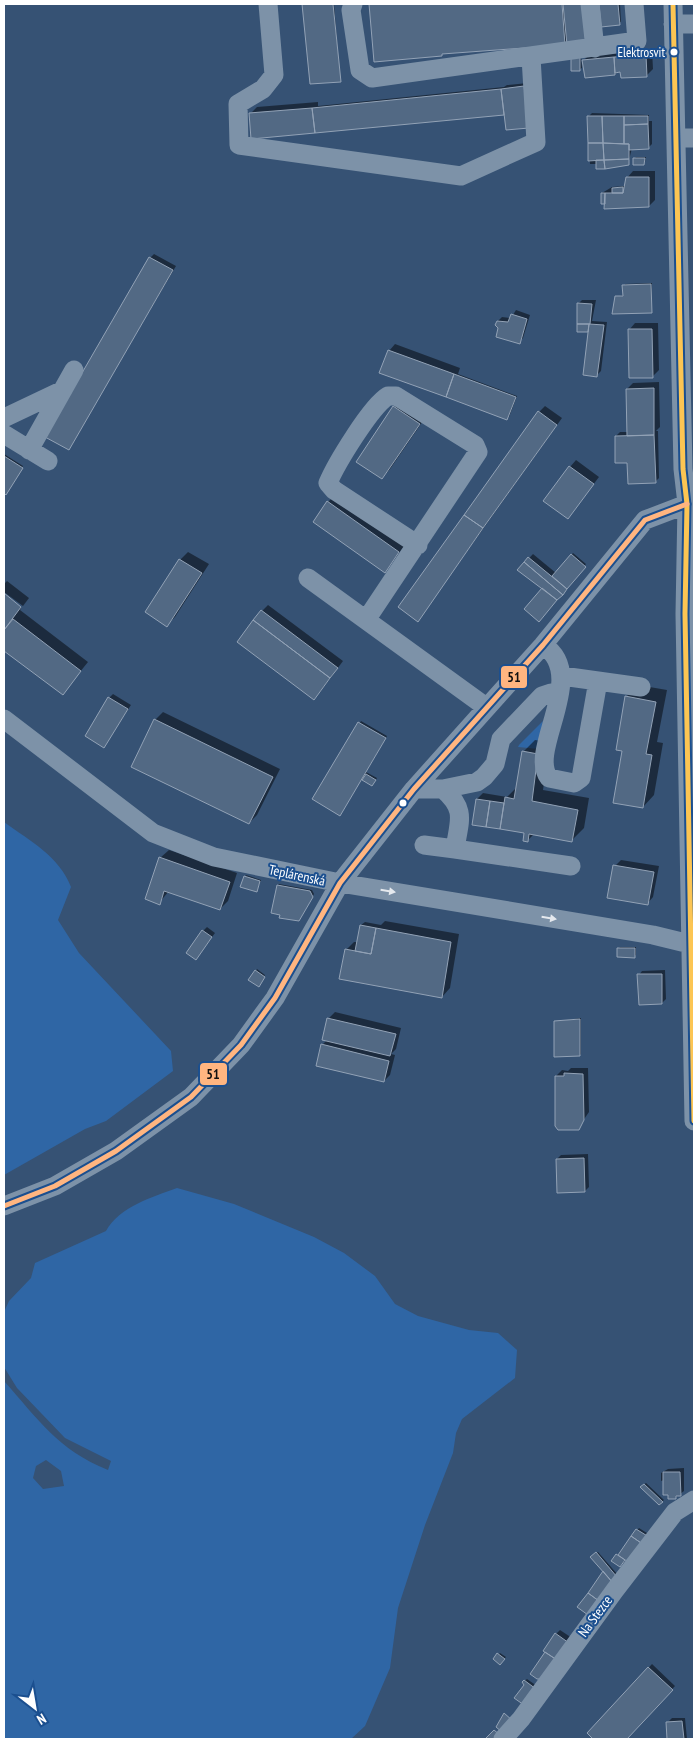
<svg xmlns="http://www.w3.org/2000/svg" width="698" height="1743" viewBox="0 0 698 1743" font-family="'PT Sans Narrow',sans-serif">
<rect width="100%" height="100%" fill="#365274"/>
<!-- green -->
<path fill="#2f66a5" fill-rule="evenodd" d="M543,721L539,749L518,747L519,745Z
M4,822C30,841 59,856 71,887L58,920L79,953L171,1051L173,1071L106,1121L85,1129L4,1175Z
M177,1188L234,1204L314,1237L344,1253L375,1276L395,1304L418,1316L469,1330L498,1333L517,1350L515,1378L462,1419L456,1433L453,1453L425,1525L398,1608L390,1668L365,1726L351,1739H4V1381C38,1419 58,1450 108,1470L111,1461L65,1438L17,1388L4,1367V1312L9,1301L31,1278L35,1263L106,1231C119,1207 152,1197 177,1188ZM46,1460L61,1471L64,1486L43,1489L33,1478L36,1466Z"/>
<!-- shadow -->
<path fill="#0007" d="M303,4H334L340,80L311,82Z
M370,4H588L591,37L565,44L443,53L375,60Z
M600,4H620L621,22L602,25Z
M652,50L653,69L646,76L622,71L614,74L584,60L588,56L619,53L621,51Z
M581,56L582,68L580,69L572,59Z
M528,83L505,114L315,132L251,113L257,107L318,102V106L504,87L507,85Z
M592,113L649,115V121H652V144L648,148H632L628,164H590L588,117Z
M636,157H646L645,162L643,164L634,159Z
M633,171H655V200L649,206L602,193L612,187L625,186L627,178Z
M154,254L176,266L68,448L150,258Z
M652,283L651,312L613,313L616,297L624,295L625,284Z
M582,300H596L592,321L607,322L601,371L597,375L589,331H579L578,304Z
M516,310L530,315L523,338L519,342L500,328L498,321L502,317L511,318Z
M635,323H658L659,370L652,377L629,330Z
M395,344L460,368L458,374L517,396L509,417L507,418L389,351Z
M659,382L660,427L656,431H658L659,478L655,482L628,462L616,436L620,432H628L627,389L633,383Z
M402,399L427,415L390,469L382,478L394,407Z
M545,406L562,418L418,620L539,412Z
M4,454L23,466L6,493L4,492Z
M576,460L599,477L568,518L570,467Z
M334,496L404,546L385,572L328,502Z
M188,552L209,564L175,617L167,625L180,560Z
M573,553L586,564L561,595L543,588L518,570L533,554L556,573Z
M7,581L29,598L23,606L4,592V584Z
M4,595L21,608L20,610L88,662L63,693L4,648Z
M268,605L343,661L320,692L262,611Z
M638,685L667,690L657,742L663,743L654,795L643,807L623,750L626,697Z
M113,694L131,705L104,746L109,698Z
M163,712L280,769L257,815L249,823L155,720Z
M361,721L387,736L366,772L377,778L374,783L372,784L362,779L313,798Z
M535,740L550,742L543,790L589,798L584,828L572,840L534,834L527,841L525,832L473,824L477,799L483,793L507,797L518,786L523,752Z
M169,850L237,873L228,901L220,909L169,891L159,903L160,858Z
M621,860L659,866L653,897L647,904L615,866Z
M246,875L261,880L257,890L245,877Z
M279,884L312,890L314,894L300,918L278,885Z
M385,921L459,934L450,988L442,997L346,950L354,942H358L361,925L365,922L381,925Z
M207,927L215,933L196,958L203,931Z
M620,947H636V955L634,956L618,949Z
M257,969L265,975L260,984L256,971Z
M665,970L666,999L662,1003L639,975L642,971Z
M335,1012L401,1028L396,1049L391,1054L395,1055L390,1075L384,1081L322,1045L327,1040L328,1019Z
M581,1018V1054L580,1055L555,1022Z
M571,1068H588L589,1112L578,1128L556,1076L562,1070L568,1071Z
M588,1154L589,1187L585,1191L557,1159L561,1155Z
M684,1468V1491L675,1498L664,1480L661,1481V1473L668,1469Z
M646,1483L664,1500L659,1504L641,1487Z
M639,1528L650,1535L622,1564L613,1561Z
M598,1552L618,1575L579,1607L604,1571L592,1557Z
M560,1630L572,1638L547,1674L556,1634Z
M500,1653L506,1657L500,1663L494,1659Z
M652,1664L675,1686L626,1739H595L589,1733Z
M527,1679L537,1686L526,1702V1685L523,1682Z
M672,1718H685L687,1739H668V1722Z"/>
<!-- building -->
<path fill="#526984" stroke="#92a2b6" d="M302,4H333L341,82L310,84Z
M369,4H562L565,45L442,54V56L374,62Z
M563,4H582L586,44L567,45Z
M599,4H618L620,25L601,27Z
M646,55L647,77L621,78L620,72L615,73L614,57Z
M580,57V71H571V58Z
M614,57L615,75L585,78L582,60Z
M524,86L529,128L506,130L501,89Z
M501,89L504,115L315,133L312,108Z
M312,108L315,133L251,139L249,113Z
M587,116H602L603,143H588Z
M602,116H624V144L603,143Z
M624,116H648V124L624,125Z
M648,124L649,149L629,150V144H624V125Z
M588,143H603L604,160L588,161Z
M603,143L629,144V159L604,160Z
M633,158H645L644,165H633Z
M629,159V165L605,169L604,160Z
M596,160H604L605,169H596Z
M626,177H649V207L604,209L605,193H623Z
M623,187V193H612V188Z
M601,193H605V204H601Z
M149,257L173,270L69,450L45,437Z
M651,284L652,313L612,314L615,296H623L622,285Z
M577,303L592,304L590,324H577Z
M511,314L527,319L520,344L496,337L498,328L495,325L497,321L508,322Z
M577,324H589L588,332H577Z
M589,324L604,325L597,377L583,375Z
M628,329H652L653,378H629Z
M388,350L454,374L446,397L379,373Z
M454,374L516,397L507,420L446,397Z
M654,388V435L627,436L626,389Z
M393,406L420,424L382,479L356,462Z
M538,411L557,425L483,528L464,515Z
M654,435L656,483L628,484L627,463H615V436Z
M4,456L23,468L6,495L4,493Z
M569,466L594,484L568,519L543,501Z
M327,501L399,552L385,573L313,522Z
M464,515L483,528L418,622L398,607Z
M571,554L586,567L567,589L552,576Z
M528,557L567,589L563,595L524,562Z
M179,559L202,573L167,627L145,612Z
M524,562L563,595L557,600L517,570Z
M542,588L557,600L539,622L524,609Z
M4,593L21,607L4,630Z
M261,610L338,668L330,678L253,620Z
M13,619L81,671L63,695L4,651V630Z
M253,620L330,678L314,700L237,642Z
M625,696L656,702L646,754L652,755L643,808L613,803L622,751L616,750Z
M108,697L128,709L104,748L85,736Z
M154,719L273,777L249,824L131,767Z
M358,722L386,738L340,816L312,799Z
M522,751L538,754L532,801L578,810L572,842L529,834L528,842L523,841L524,833L500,829L505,797L514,799Z
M366,774L376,780L372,786L362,780Z
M476,799L490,801L486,827L472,825Z
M490,801L504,803L500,829L486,827Z
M159,857L230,882L220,910L164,891L160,905L145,899Z
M613,865L654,872L648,905L607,898Z
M244,876L260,881L257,892L240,887Z
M277,885L310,891L313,897L299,921L279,918L280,915L271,913Z
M360,925L376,928L371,954L355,951Z
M376,928L451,942L442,998L339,979L345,949L371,954Z
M202,930L212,937L196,960L186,953Z
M617,948H635V958L617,957Z
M255,970L265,977L259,987L248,980Z
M637,974H662V1004L639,1005Z
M327,1018L396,1034L390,1056L322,1040Z
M580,1019V1056L554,1057V1021Z
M321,1044L389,1061L384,1082L316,1066Z
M564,1073L583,1074L584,1120L579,1130H558L555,1126V1076H564Z
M584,1158L585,1192L557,1193L556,1159Z
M663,1472H680L681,1496H676V1499H668V1495H663Z
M644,1484L663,1502L659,1505L640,1487Z
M636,1529L649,1537L644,1545L631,1536Z
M631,1536L644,1545L631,1564L618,1555Z
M596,1552L617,1577L613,1583L590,1557Z
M616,1554L625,1560L620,1567L611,1561Z
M603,1571L613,1583L599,1601L588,1593Z
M588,1593L599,1601L588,1615L577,1607Z
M555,1633L569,1643L557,1660L543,1651Z
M545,1652L557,1660L543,1679H537L530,1674Z
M497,1653L505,1659L500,1665L493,1659Z
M648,1667L673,1690L627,1739H593L587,1733Z
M524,1680L536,1689L524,1705L514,1698L524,1685L522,1682Z
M504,1713L513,1721L502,1732L496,1727Z
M682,1721L684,1739H667L666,1722Z
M494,1730L500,1735L497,1739H485Z"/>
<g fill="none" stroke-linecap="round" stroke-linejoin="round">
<!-- minor -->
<path stroke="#7d92a8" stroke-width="19" d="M268,4L274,75L263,89L238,104L239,145L461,176L536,142L531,57
M353,4L351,10L360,70L372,78L637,41L634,4
M590,4L595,48
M673,4L683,469L687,504L685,614L694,1121
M673,24H694
M676,138H694
M4,418L63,390
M4,434L48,461
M29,450L74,370
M308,578L486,707
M366,620L478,452L475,445L396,396H388C371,406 336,464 328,483L334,490L418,545
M543,645C590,675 527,750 549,778L574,783L581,778L598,681
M562,676L641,687
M4,719L153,833L214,857L340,883L653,935L694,945
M414,789H443C467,810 459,821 455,849L571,866
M443,789L477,782L484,777L495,764L501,739L542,696L551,693L558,694
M424,845L455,849
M4,1206L55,1186L116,1151L191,1097L241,1045L275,998L340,883L414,789L543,645L645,520L687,504
M503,1739L521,1719L615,1590L675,1512L694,1500"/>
<!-- bus-1 casing -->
<g stroke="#1b4f8f" stroke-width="9">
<path id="bus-1" d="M673,4L683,469L687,504L685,614L694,1121"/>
</g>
<!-- bus-2 casing -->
<g stroke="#1b4f8f" stroke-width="9">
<path id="bus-2" d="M4,1206L55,1186L116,1151L191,1097L241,1045L275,998L340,883L414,789L543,645L645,520L687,504"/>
</g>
<!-- bus-1 -->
<use href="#bus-1" stroke="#fcc553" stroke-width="5"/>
<!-- bus-2 -->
<use href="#bus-2" stroke="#ffb580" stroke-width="5"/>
</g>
<!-- one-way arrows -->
<defs><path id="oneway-solid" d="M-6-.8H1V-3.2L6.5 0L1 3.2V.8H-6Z" transform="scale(1.25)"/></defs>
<g fill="#e5e9ee">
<use href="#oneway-solid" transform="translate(388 891) rotate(9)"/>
<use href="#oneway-solid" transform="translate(549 918) rotate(9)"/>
</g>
<!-- markers -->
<g fill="#fff" stroke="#1b4f8f" stroke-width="2">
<circle cx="674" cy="52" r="4.5"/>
<circle cx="403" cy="803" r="4.5"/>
</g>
<g text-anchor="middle" stroke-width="4" stroke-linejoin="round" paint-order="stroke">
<!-- bus labels -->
<g font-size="13" fill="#fff" stroke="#1b4f8f" text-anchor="end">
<text x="665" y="57">Elektrosvit</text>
</g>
<!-- street labels -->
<g font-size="14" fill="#fff" stroke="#1b4f8f">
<text transform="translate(297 875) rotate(12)" y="5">Teplárenská</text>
<text transform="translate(595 1616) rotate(-54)" y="5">Na Stezce</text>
</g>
</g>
<g stroke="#1b4f8f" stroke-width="2">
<rect x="500" y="665" width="28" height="24" rx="5" fill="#ffb580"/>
<rect x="199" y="1062" width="29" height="24" rx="5" fill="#ffb580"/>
</g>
<g font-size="14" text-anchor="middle" font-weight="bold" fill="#111">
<text x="514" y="682">51</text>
<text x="213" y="1079">51</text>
</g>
<!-- border -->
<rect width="698" height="1743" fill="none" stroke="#ffffff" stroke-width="10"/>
<!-- north arrow -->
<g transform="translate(35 1708) rotate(149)" stroke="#1b4f8f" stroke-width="4" paint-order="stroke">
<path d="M0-4L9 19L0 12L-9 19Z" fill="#ffffff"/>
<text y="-8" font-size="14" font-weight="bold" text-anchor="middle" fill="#ffffff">N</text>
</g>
</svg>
